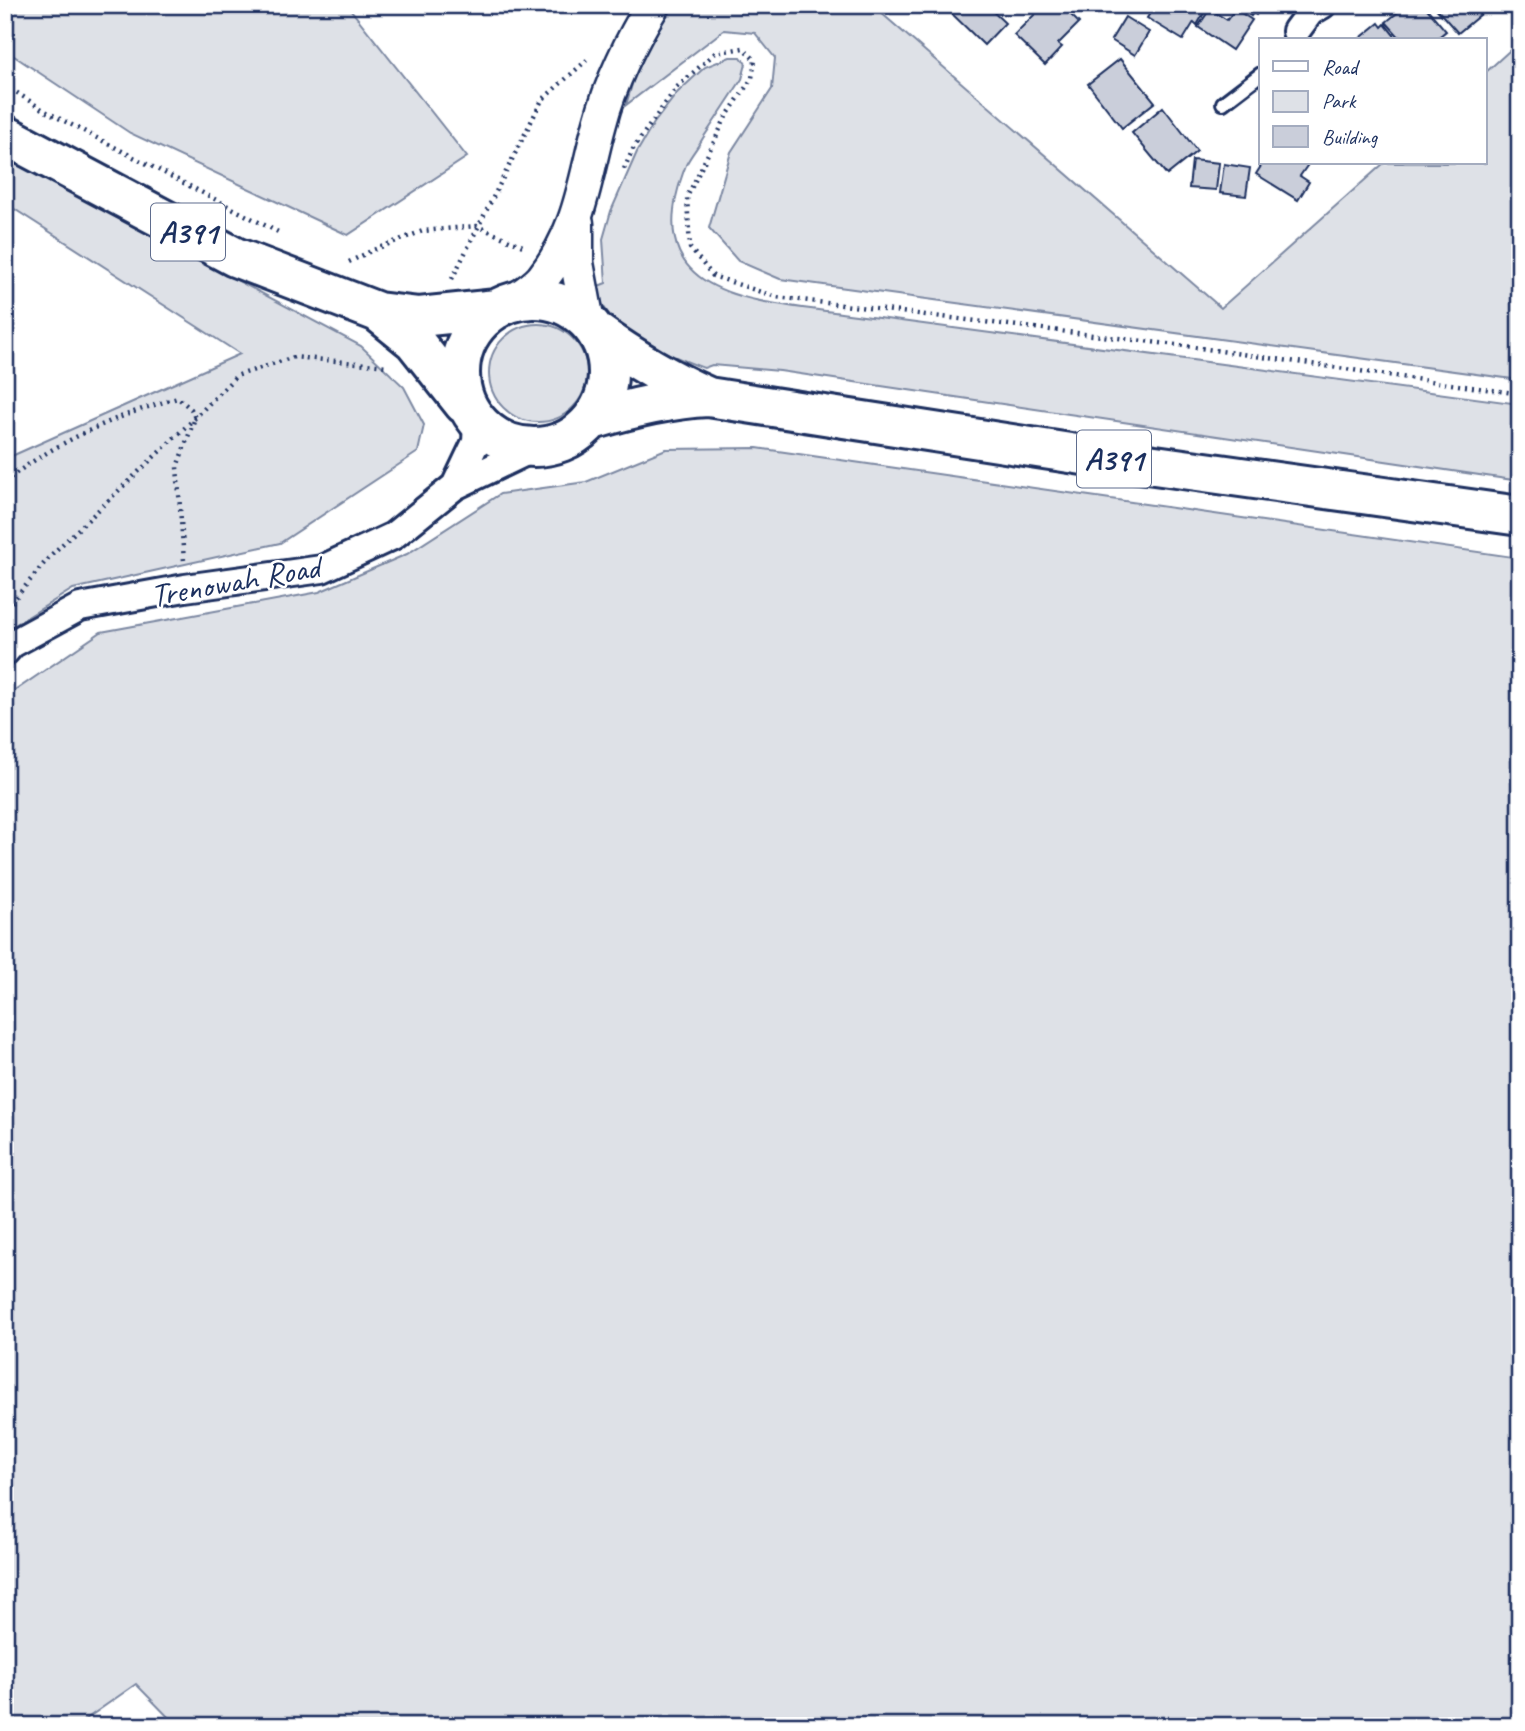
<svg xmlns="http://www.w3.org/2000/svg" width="1525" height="1731" viewBox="0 0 1525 1731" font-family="Caveat,sans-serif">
<rect width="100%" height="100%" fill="#fff"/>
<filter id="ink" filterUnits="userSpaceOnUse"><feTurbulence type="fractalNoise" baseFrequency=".0143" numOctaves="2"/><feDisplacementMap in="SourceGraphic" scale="14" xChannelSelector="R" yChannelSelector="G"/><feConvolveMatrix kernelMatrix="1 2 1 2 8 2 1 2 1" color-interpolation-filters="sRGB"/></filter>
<g filter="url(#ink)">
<!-- green -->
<path fill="#dee1e7" stroke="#7c88a2" stroke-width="2" d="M5,5H347L467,157L348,235L130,133L5,50Z
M674,5H872L1221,308L1384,163H1485V73L1520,41V380L780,279L738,261L709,228L731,152L772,89L775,58L755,33L724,30L626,105L640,57Z
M730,57H741L746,64L742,79C729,99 716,119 703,138C698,147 690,156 686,165C632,303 761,301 856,315L1520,404V481L780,371L712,365L704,368C667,354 604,332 596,287L606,283L603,239L611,211L637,152L654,123L678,92L705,67Z
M5,157L361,346L404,387L424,425L418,452L280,543L73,589L5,631V459L240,354L5,203Z
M489 373a49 49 0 1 1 98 0a49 49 0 1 1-98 0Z
M757,448L1520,558V1726H177L136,1684L76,1726H5V704L16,690L101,632L319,592L407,554L500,494L586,482L666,449Z"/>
<!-- building -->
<path fill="#caceda" stroke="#1b2f5e" stroke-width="2" d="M986,5L1005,23L984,45L944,6Z
M1044,5H1061L1079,23L1058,44L1062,47L1045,65L1014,35Z
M1155,5H1203L1207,8L1197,25L1194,22L1183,40L1147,18Z
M1234,5H1263L1256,15L1253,13L1251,16Z
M1407,5H1424L1446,31L1435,40H1402L1386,22Z
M1433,5H1484L1487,9L1458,33Z
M1210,9L1227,20L1235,9L1252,20L1232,50L1198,27Z
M1125,17L1149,32L1135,55L1111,40Z
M1379,23L1382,27L1385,24L1398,40H1358Z
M1120,59L1155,102L1122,128L1088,84Z
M1163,107L1197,151L1167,175L1132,133Z
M1192,160L1219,163L1216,190L1189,188Z
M1263,163H1309L1300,176L1309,182L1298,200L1256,174Z
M1224,164L1250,168L1246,196L1220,193Z"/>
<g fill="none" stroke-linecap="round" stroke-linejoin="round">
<!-- service casing -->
<g stroke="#1b2f5e" stroke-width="18">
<path id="service" d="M1223,103L1261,74"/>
</g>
<!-- minor casing -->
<g stroke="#1b2f5e" stroke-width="32">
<path id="minor" d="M1296,31L1310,12L1322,5
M455,486L476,442L477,422
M5,652L12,644L80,607L185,588L322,569L393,536L455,486L534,448"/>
</g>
<!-- tertiary casing -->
<g stroke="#1b2f5e" stroke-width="37">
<path id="tertiary" d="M577,223V263L588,322
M512,302C522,295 534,288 542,279C581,229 584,181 600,123C610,84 632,39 653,5"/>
</g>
<!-- trunk casing -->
<g stroke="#1b2f5e" stroke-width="44">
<path id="trunk" d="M5,135L235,257L378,312L419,317L497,309
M460 373a74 74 0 1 1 148 0a74 74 0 1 1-148 0Z
M378,312L414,341L464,404
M596,332C631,357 667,379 706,396
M592,420C631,408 668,399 708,397L1083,455L1520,516"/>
</g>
<!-- path -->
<path stroke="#1b2f5e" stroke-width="4.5" stroke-dasharray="2 5" stroke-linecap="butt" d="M5,85L45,111L280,233
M624,169L634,147L677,87L715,53L743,48L755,60L752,78L726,117L687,197L690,248L713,276L776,297L1193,347L1520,394
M349,262L373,250L423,231L477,226L525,247
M452,279L542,100L587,60
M5,482C50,444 122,413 178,398L191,409L195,418L177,467L184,561
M6,615L8,607L51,555L195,418L236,376L294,357L387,366"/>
<!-- service -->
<use href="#service" stroke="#fff" stroke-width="12"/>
<!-- minor -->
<use href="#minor" stroke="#fff" stroke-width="26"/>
<!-- tertiary -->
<use href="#tertiary" stroke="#fff" stroke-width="32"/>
<!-- trunk -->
<use href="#trunk" stroke="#fff" stroke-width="38"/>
</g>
</g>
<g text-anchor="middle" stroke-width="5" stroke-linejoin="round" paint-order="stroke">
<!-- shield labels -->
<g fill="#fff" stroke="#5f6d8e" stroke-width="2">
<rect x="151" y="203.5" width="74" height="57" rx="5"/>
<rect x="1077" y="430.5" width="74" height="57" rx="5"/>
</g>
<g font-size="32" font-weight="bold" fill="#1b2f5e">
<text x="188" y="243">A391</text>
<text x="1114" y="470">A391</text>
</g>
<!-- street labels -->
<g font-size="33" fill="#1b2f5e" stroke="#fff">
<text transform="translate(235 580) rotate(-10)" y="12">Trenowah Road</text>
</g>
</g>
<!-- margin -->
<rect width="1525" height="1731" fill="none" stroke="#fff" stroke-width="28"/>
<rect x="14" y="14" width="1497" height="1703" fill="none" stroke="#1b2f5e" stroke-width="2.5" filter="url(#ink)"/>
<!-- legend -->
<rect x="1259" y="38" width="228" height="126" fill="#ffffff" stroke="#a4acbf" stroke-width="2"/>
<rect x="1273" y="61" width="35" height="10" fill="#ffffff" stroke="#a4acbf" stroke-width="2"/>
<text x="1322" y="74" font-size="21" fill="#1b2f5e">Road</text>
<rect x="1273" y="91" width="35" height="21" fill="#dee1e7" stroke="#a4acbf" stroke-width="2"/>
<text x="1322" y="108" font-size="21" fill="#1b2f5e">Park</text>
<rect x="1273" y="126" width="35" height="21" fill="#caceda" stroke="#a4acbf" stroke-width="2"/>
<text x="1322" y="144" font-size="21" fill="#1b2f5e">Building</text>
</svg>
